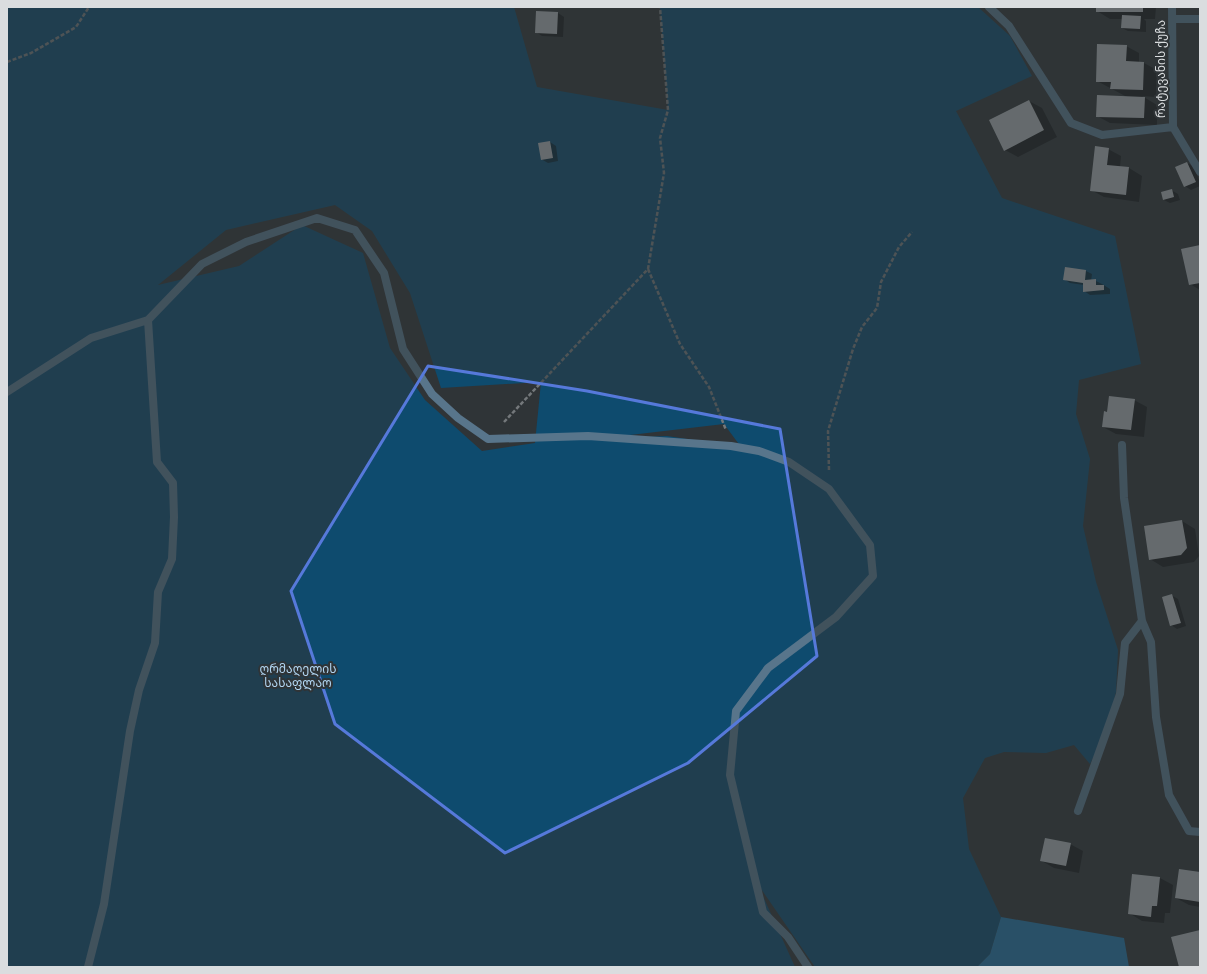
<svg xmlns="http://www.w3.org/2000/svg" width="1207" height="974" viewBox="0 0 1207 974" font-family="'Roboto Condensed','Noto Sans Georgian',sans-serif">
<rect width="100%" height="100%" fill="#2f3437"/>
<!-- green -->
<path fill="#0e4b6e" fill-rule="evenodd" d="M7,7H514L537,87L668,110L660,7H978L1010,36L1032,76L956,111L1002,198L1115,236L1141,364L1079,380L1076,414L1090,459L1083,526L1096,582L1118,650L1116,692L1107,730L1090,764L1074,745L1046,753L1004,752L985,758L963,798L969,849L1001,917L990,954L977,967H815L757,883L795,967H7ZM335,205L372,231L410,293L441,388L541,382L535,443L482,451L425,400L390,348L363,253L302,225L239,266L158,285L226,230ZM724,424L741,447L667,436L596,439Z"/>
<!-- forest -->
<path fill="#2372a2" d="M1001,917L1124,938L1129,967H977L990,954Z"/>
<!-- shadow -->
<path fill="#0007" d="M1097,7H1156L1155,19H1144L1146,21V32L1128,31L1122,28L1123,19H1110L1097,11Z
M558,13L564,17L563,37L542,36L536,32Z
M1126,46L1139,53V63H1144L1157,70L1156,97L1142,96L1157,105V125L1110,123L1097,116L1127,97L1097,81Z
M1029,101L1042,108L1057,137L1018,157L1005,150Z
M550,142L556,146L558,161L548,163L541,159Z
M1108,149L1121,156L1120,167L1129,168L1142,176L1139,202L1104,197L1091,190Z
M1187,163L1193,166L1200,182V186L1191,190L1185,186Z
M1171,190L1178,194L1180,200L1170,203L1164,200L1162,193Z
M1200,246V290L1190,284Z
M1086,271L1092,274L1091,281H1096L1102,284L1110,289V294L1090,295L1084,291V285L1070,283L1064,279Z
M1134,400L1147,407L1144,437L1116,434L1103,427L1108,413Z
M1182,521L1195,529L1199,556L1194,562L1163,567L1150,559Z
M1171,595L1178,599L1186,626L1177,629L1171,625Z
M1070,844L1083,851L1079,873L1054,868L1042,861Z
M1200,873V907L1189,905L1176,898Z
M1160,878L1173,885L1170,913H1165L1164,923L1142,921L1129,913Z"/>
<!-- building -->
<path fill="#a7acb0" d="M1096,7H1143V12H1096Z
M536,11L558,12L557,34L535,33Z
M1122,15L1141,16L1140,29L1121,28Z
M1097,44L1127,45L1126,61L1144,62L1143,90L1110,89L1111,82H1096Z
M1097,95L1145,97L1144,118L1096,117Z
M1029,100L1044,130L1004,151L989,120Z
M550,141L553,158L541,160L538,143Z
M1095,146L1109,148L1107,165L1129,167L1126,195L1090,191Z
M1187,162L1196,182L1184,187L1175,167Z
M1172,189L1174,197L1163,200L1161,192Z
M1200,245V283L1189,285L1181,249Z
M1065,267L1086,270L1085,280L1096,279V285H1104V290L1083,292V283L1063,280Z
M1109,396L1135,399L1131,430L1102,427L1104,411L1107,412Z
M1182,520L1187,548L1181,555L1149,560L1144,526Z
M1172,594L1181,623L1170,626L1162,597Z
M1045,838L1071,843L1066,866L1040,861Z
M1179,869L1200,872V902L1175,898Z
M1132,874L1160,877L1157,906H1152L1151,917L1128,914Z
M1200,930V967H1179L1171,937Z"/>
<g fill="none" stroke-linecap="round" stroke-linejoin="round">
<!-- path -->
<path stroke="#74787b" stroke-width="2.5" stroke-dasharray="4 2" stroke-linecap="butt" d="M7,62L31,53L76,27L89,7
M648,269L680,344L709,387L726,430
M504,422L648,269L664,173L660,138L668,110L660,7
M829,470L828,431L853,349L862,327L877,308L881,282L899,247L912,232"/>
<!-- service -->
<path stroke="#58758b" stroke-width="8" d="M7,392L91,338L148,320L202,264L246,242L317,218L355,230L384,273L403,349L432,394L458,418L488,439L588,436L731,446L759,451L789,462L829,489L870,545L873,576L836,617L768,668L736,711L730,775L763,912L788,937L808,967
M1122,445L1124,498L1142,621L1151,642L1156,717L1169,795L1189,831L1200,832
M1078,811L1120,694L1125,643L1142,621
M88,967L104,904L130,731L139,690L155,643L158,592L172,559L174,517L173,483L157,462L148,320"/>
<!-- minor -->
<path stroke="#58758b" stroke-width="8" d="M989,7L1009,26L1071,123L1102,135L1173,127
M1172,7L1173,127L1200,172
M1172,19H1200"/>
</g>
<!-- marked area -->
<path d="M0 0H1207V974H0ZM428,366L587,391L780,429L817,656L688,763L505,853L335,724L291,591Z" fill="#2f3437" fill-opacity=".55" fill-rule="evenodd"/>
<path fill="none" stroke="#5679da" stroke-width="3" stroke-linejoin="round" d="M428,366L587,391L780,429L817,656L688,763L505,853L335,724L291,591Z"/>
<g text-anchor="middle" stroke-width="4" stroke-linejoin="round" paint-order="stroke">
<!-- street labels -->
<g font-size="12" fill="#dadddf" stroke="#2f3437">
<text transform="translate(1161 69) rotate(-90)" y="4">რატევანის ქუჩა</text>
</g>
<!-- park labels -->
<g font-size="12" fill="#b1d5f1" stroke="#2f3437">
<text x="298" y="673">ღრმაღელის<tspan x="298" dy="14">სასაფლაო</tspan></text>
</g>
</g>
<!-- border -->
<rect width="1207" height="974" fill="none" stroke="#dadddf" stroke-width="16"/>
</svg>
